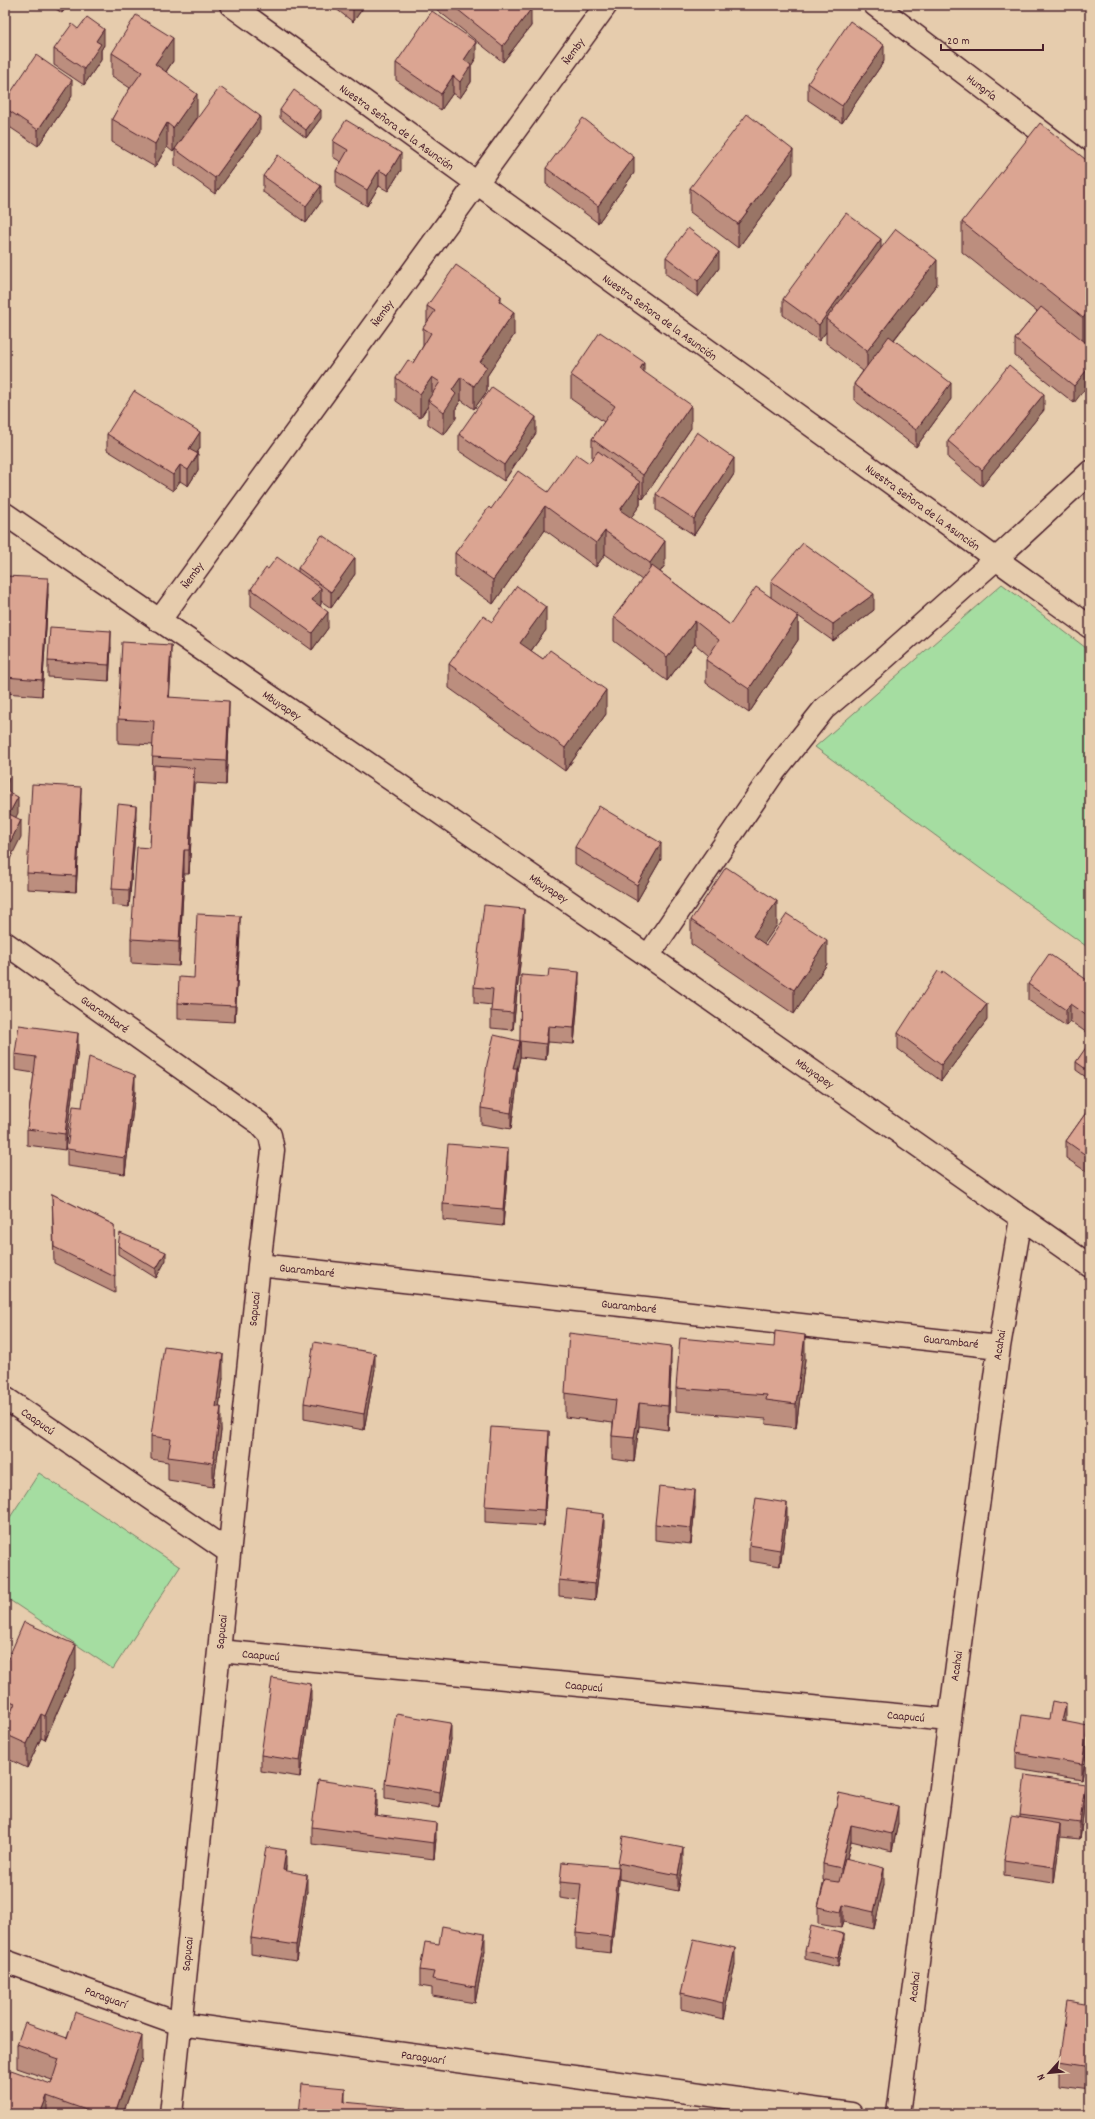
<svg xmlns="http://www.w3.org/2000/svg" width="1095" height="2119" viewBox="0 0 1095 2119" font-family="Dekko,sans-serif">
<rect width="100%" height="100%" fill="#e6ccad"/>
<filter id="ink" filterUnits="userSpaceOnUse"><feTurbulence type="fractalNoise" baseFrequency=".025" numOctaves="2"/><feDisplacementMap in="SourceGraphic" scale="8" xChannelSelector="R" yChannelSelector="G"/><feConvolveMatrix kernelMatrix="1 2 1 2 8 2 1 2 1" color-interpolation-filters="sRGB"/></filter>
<g filter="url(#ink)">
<!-- green -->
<path fill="#a5dda1" stroke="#787e66" d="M1002,584L1090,651V949L815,747Z
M39,1473L180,1567L113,1669L5,1597V1525Z"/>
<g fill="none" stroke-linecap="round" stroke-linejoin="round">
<!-- minor casing -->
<g stroke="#4a1f2b" stroke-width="25">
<path id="minor" d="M231,5L1090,627
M875,5L1090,169
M5,514L648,956L1090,1266
M159,621L606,5
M5,943L259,1123L270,1135L273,1150L259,1265L171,2114
M648,956L774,772L824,709L880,662L996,559L1090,472
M259,1265L999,1347
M5,1398L229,1552
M219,1651L949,1720
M5,1961L180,2024L851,2114
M898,2114L999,1347L1021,1218"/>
</g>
<!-- minor -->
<use href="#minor" stroke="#e6ccad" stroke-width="22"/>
</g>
<!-- wall -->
<path fill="#bc8e7e" stroke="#4a1f2b" d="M50,5H68L62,13Z
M331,5H365L353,22Z
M431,5H530L529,7L531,26L503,62Z
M78,29L104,45L101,50V60L84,85L54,65V49Z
M112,53L173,61L166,72L197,118L173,152L167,147L155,167L112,142V119L130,88L112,76Z
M476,58L471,66V82L460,98L453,93L441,110L396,80V63Z
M884,61L842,123L808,100V83Z
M72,96L38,146L5,124V101Z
M280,110L321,118L306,138L280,118Z
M260,132L215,194L175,165V149Z
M333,141L401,170L388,191L379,186L367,206L336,187V171L341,162L333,157Z
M1090,163V339L1086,343L1074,403L1015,356V339L1037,312L962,252V222Z
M546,168L634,173L598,223L546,184Z
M793,173L738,248L690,212V188Z
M263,176L321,202L306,223L263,192Z
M881,248L937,284L894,340L951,399L916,447L854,400V384L863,371L826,343V332L819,341L783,315V299Z
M666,257L719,268L698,297L666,274Z
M501,302L514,335L487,376V391L474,409L461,400L456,408V418L444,435L428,424V406L420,418L396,401V378L413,363L423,346V328L427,322V306Z
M644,373L691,428L643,499L640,496V505L631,517L665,565L660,572L730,625L771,597V581L874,610L833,641L798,616V640L749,713L706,683V660L709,656L695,644L667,681L614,641V617L642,580L605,554L596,567L545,530L493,604L455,577V553L491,509L548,492L589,463L592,459V439L604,422L571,399V375Z
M1044,410L982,486L948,458V441Z
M536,433L504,481L459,451V434Z
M107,434L200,448L197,453L198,470L188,486L180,481L173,491L107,450Z
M734,474L694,535L656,510V494Z
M298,568L355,574L331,608L321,601V604L320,606L328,628L312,650L251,606V589L268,569L298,572Z
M5,576L48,594L42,696L5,693Z
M492,622L546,630L531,651L543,659L606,714L565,771L449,688V664Z
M111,647L109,681L48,677V661Z
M171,668L169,697L229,724L226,785L194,783L189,874H184L179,966L131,963V939L150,848L153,780H152L153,745L118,743V719Z
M81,803L76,892L27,889V873Z
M136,822L129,907L112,905V889Z
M575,847L661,859L637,901L575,864Z
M691,920L777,925L764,943L766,945L827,964L794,1014L691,944Z
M524,926L513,1030L491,1028V1011L492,1005L474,1003V987Z
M240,932L235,1022L178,1019V1003L194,978Z
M521,975L579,988L574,1044L548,1042L546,1060L520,1057Z
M1090,982V1035L1070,1021L1066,1026L1028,1000V984Z
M987,1020L941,1081L898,1049V1033Z
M1090,1043V1080L1076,1070V1062Z
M78,1049L65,1150L27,1145V1129L34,1073L15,1070V1054Z
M520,1057L517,1070V1085L511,1129L481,1124V1108Z
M135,1092L125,1174L67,1166V1149L82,1107Z
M1090,1107V1174L1066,1158V1141Z
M508,1166L503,1226L443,1220V1204Z
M52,1194L114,1225L115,1293L54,1263Z
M118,1246L166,1260L156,1278L118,1254Z
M805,1359L796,1428L766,1424V1419L676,1411V1388Z
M375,1369L364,1430L304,1419V1403Z
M671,1370L668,1430L639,1426L634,1462L612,1459V1436L613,1423L565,1417V1393Z
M223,1378L219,1407L221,1431L213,1487L168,1480V1462L151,1459V1436Z
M549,1447L544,1526L485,1522V1506Z
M695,1507L691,1544L655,1540V1524Z
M787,1519L780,1566L749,1561V1545Z
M604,1530L595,1600L559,1596V1580Z
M5,1666L76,1669L45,1740L41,1738L27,1768L6,1758V1769L5,1773V1726L6,1723L5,1722Z
M1090,1670V1707L1087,1706V1690Z
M311,1700L300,1777L261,1771V1755Z
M1049,1719L1066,1720L1065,1722L1088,1742L1082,1780L1016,1769V1753Z
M451,1739L440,1808L385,1799V1783Z
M839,1793L898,1823L892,1851L851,1841L847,1859L884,1884L874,1929L843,1922L841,1928L818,1924V1907L824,1880H823V1864Z
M1085,1800L1080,1839L1060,1837L1054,1883L1004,1876V1860L1020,1818V1815Z
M377,1805L376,1815L436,1839L434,1859L312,1844V1827Z
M618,1863L683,1864L678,1891L619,1879L611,1953L576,1949V1933L580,1901L560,1898V1882L618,1867Z
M286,1866V1871L307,1891L296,1961L251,1954V1938Z
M844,1942L838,1967L805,1959V1951Z
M485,1951L475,2003L432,1996V1988L420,1986V1970Z
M735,1964L723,2019L681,2009V1993Z
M1090,2005V2090L1059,2086V2062Z
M67,2038L142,2059L123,2114H5L51,2084L52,2080L17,2068V2044Z"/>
<!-- shaded-wall -->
<path fill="#997466" stroke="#4a1f2b" d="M5,5H8V12L5,18Z
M62,5H68L62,13Z
M354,5H365L353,22V6Z
M531,9V26L503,62V46Z
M104,29V45L101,50V60L84,85V69L96,41Z
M173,38V61L155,88V64Z
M476,42V58L471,66V82L460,98V82L464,60Z
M884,45V61L842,123V106Z
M453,76V93L441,110V94Z
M72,80V96L38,146V130Z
M197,94V118L173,152V128Z
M321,110V118L306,138V130Z
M260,116V132L215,194V178Z
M167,123V147L155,167V144Z
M793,150V173L738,248V224Z
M401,153V170L388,191V175Z
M634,157V173L598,223V206Z
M379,170V186L367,206V190Z
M321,186V202L306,223V206Z
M881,239V255L826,319V332L819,341V325Z
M719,252V268L698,297V281Z
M937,260V284L867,374V351Z
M501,296V319L499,301Z
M1090,309V339L1083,348V318Z
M514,312V335L487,376V391L474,409V386L480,362Z
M644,362V386L640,369Z
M1090,366V382L1074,403V386Z
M432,377V400H428V406L420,418V394Z
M461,377V400L456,408V418L444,435V412L452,390Z
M951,383V399L916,447V430Z
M1044,394V410L982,486V470Z
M691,405V428L643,499V475Z
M536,417V433L504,481V465Z
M200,432V448L189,465V449Z
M198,454V470L188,486V470Z
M734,458V474L694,535V519Z
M180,465V481L173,491V475Z
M640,482V505L620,533V510Z
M545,506V530L493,604V580Z
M605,531V554L596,567V543Z
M665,541V565L650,586V563Z
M355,558V574L331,608V592Z
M48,578V594L42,696V680Z
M321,588V604L312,617V600Z
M874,594V610L833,641V624Z
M546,607V630L520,666V643Z
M328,612V628L312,650V633Z
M798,616V640L749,713V689Z
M695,621V644L667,681V657Z
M111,631V647L109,681V665Z
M171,645V668L168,721V697Z
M606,690V714L565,771V748Z
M229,701V724L226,785V761Z
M194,768V791L189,874V850Z
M9,778V794L5,803V786Z
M81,787V803L76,892V876Z
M18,797V813L9,831V814Z
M136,806V822L129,907V890Z
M21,820V837L5,869V853Z
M661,843V859L637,901V885Z
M184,850V874L179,966V942Z
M777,901V925L753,960V936Z
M524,909V926L513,1030V1013Z
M240,916V932L235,1022V1006Z
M827,940V964L794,1014V990Z
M579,972V988L574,1044V1028Z
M987,1004V1020L941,1081V1065Z
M1070,1004V1021L1066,1026V1010Z
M548,1026V1042L546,1060V1044Z
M78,1033V1049L65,1150V1134Z
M520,1041V1057L517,1070V1085L511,1129V1113L513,1068Z
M135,1075V1092L125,1174V1158Z
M508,1149V1166L503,1226V1209Z
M166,1252V1260L156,1278V1269Z
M805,1335V1359L796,1428V1404Z
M671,1346V1370L668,1430V1406Z
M375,1353V1369L364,1430V1414Z
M223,1354V1378L216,1430V1407Z
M639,1403V1426L634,1462V1438Z
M221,1407V1431L213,1487V1463Z
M549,1431V1447L544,1526V1510Z
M695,1490V1507L691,1544V1528Z
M787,1503V1519L780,1566V1550Z
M604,1514V1530L595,1600V1584Z
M76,1645V1669L45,1740V1716Z
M311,1684V1700L300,1777V1761Z
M1066,1704V1720L1062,1738V1721Z
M41,1714V1738L27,1768V1744Z
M451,1723V1739L440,1808V1792Z
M1088,1726V1742L1082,1780V1764Z
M6,1752V1769L5,1773V1757Z
M1085,1784V1800L1080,1839V1823Z
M377,1789V1805L374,1831V1815Z
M7,1803V1819L5,1825V1808Z
M898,1806V1823L892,1851V1834Z
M436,1823V1839L434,1859V1843Z
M1060,1824V1840L1054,1883V1867Z
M851,1825V1841L841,1884V1868Z
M683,1848V1864L678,1891V1875Z
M286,1850V1866L283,1887V1870Z
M619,1867V1883L611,1953V1937Z
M884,1868V1884L874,1929V1912Z
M307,1875V1891L296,1961V1945Z
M843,1905V1922L841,1928V1912Z
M485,1934V1951L475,2003V1987Z
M844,1934V1942L838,1967V1958Z
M735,1948V1964L723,2019V2003Z
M142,2036V2059L123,2114H115Z
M345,2088V2114L344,2102Z
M47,2096V2114H40Z"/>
<!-- building -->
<path fill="#dba592" stroke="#4a1f2b" d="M452,5H526L531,9L503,46Z
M432,11L476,42L464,60L471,65L460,82L453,76L441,94L396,63Z
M136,15L173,38L155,64L197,94L173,128L167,123L155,144L112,119L126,94L142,72L112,53Z
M87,17L104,29L96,41L101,44L84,69L54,49L72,24L78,29Z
M850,21L884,45L842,106L808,83Z
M36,55L72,80L38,130L5,108V101Z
M220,87L260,116L215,178L175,149Z
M294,90L321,110L306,130L280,110Z
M747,114L793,150L738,224L690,188Z
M583,118L634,157L598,206L546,168Z
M346,120L401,153L388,175L379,170L367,190L336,171L348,150L333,141Z
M1040,123L1090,163V309L1083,318L962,222Z
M278,155L321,186L306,206L263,176Z
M846,213L881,239L819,325L783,299Z
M688,228L719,252L698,281L666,257Z
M896,229L937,260L867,351L826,319Z
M456,265L501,296L499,301L514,312L480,362L487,367L474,386L461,377L452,390L456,394L444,412L428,400L440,382L432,377L420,394L396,378L408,360L413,363L431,333L423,328L435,311L427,306Z
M1041,307L1090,346V366L1074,386L1015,339Z
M600,332L644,362L640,369L691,405L643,475L592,439L615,406L571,375Z
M889,336L951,383L916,430L854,384Z
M1009,365L1044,394L982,470L948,441Z
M492,387L536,417L504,465L459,434Z
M134,391L200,432L189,449L198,454L188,470L180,465L173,475L107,434Z
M697,432L734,458L694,519L656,494Z
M598,451L640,482L620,510L665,541L650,563L605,531L596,543L545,506L493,580L455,553L489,507L491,509L518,471L548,492L576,454L589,463Z
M322,535L355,558L331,592L298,568Z
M803,543L874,594L833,624L771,581Z
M277,557L321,588L312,600L328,612L312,633L251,589L266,568L268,569Z
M652,566L730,625L756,587L798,616L749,689L706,660L719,640L695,621L667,657L614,617Z
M5,576L48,578L42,680L5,677Z
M517,586L546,607L520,643L543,659L550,650L606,690L565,748L449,664L483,616L492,622Z
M50,627L111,631L109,665L48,661Z
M122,642L171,645L168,697L229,701L226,761L152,757L154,721L118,719Z
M154,765L194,768L189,850H184L179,942L131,939L137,847L150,848Z
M5,776L9,778L5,786Z
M32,784L81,787L76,876L27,873Z
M5,790L18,797L9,814L21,820L5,853Z
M118,804L136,806L129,890L112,889Z
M599,806L661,843L637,885L575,847Z
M726,867L777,901L753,936L766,945L787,914L827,940L794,990L691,920Z
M484,905L524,909L513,1013L491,1011L493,989L474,987Z
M197,914L240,916L235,1006L178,1003L179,977L194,978Z
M1049,954L1090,982V1018L1070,1004L1066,1010L1028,984Z
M549,969L579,972L574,1028L548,1026L546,1044L520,1041L521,975L548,977Z
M938,971L942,973L943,971L987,1004L941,1065L898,1033Z
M19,1025L78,1033L65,1134L27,1129L36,1057L15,1054Z
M494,1035L520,1041L513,1068H517L511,1113L481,1108L487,1064Z
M1089,1043H1090V1072L1076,1062Z
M89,1057L135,1075L125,1158L67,1149L73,1106L82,1107Z
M1090,1107V1158L1066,1141Z
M448,1144L508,1149L503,1209L443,1204Z
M52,1194L114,1225L115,1277L54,1247Z
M120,1233L166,1252L156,1269L118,1246Z
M775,1331L805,1335L796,1404L766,1400L767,1395L676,1388L680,1338L774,1347Z
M569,1333L671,1346L668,1406L639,1403L634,1438L612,1436L616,1400L565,1393Z
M314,1342L375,1353L364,1414L304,1403Z
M164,1346L223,1354L216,1407H221L213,1463L168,1457L171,1439L151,1436Z
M491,1427L549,1431L544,1510L485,1506Z
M659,1486L695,1490L691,1528L655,1524Z
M756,1498L787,1503L780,1550L749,1545Z
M567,1509L604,1514L595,1584L559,1580Z
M24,1622L76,1645L45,1716L41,1714L27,1744L5,1734V1726L15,1703L5,1699V1666Z
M1090,1670V1690H1087Z
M272,1678L311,1684L300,1761L261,1755Z
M1052,1701L1066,1704L1062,1721L1088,1726L1082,1764L1016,1753L1022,1715L1049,1719Z
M396,1714L451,1723L440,1792L385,1783Z
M1025,1775L1085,1784L1080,1823L1020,1815Z
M318,1780L377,1789L374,1815L436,1823L434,1843L312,1827Z
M839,1793L898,1806L892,1834L851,1825L841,1868L823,1864Z
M5,1802L7,1803L5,1808Z
M1011,1816L1060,1824L1054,1867L1004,1860Z
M623,1836L683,1848L678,1875L618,1863Z
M266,1847L286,1850L283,1870L307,1875L296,1945L251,1938Z
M845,1858L884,1868L874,1912L843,1905L841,1912L818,1907L825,1880L839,1882Z
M562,1862L619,1867L611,1937L576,1933L581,1884L560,1882Z
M442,1926L485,1934L475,1987L432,1979L434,1972L420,1970L425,1942L439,1944Z
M811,1926L844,1934L838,1958L805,1951Z
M694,1939L735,1948L723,2003L681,1993Z
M1068,2001L1090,2005V2067L1059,2062Z
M75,2012L142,2036L115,2114H97L47,2096L40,2114H5V2087L11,2070L51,2084L59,2059L17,2044L25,2023L67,2038Z
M302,2084L345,2088L344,2102L406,2108V2114H299Z"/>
</g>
<g text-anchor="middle" stroke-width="3.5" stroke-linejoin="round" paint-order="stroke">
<!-- street labels -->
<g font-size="12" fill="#4a1f2b" stroke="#e6ccad">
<text transform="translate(573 51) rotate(-54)" y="4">Ñemby</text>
<text transform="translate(982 87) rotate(37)" y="4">Hungría</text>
<text transform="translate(397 127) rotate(36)" y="4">Nuestra Señora de la Asunción</text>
<text transform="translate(382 313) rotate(-54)" y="4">Ñemby</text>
<text transform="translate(660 317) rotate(36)" y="4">Nuestra Señora de la Asunción</text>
<text transform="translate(923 507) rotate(36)" y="4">Nuestra Señora de la Asunción</text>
<text transform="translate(192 575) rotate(-54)" y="4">Ñemby</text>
<text transform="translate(282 705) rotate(34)" y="4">Mbuyapey</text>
<text transform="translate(549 888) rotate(34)" y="4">Mbuyapey</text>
<text transform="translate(105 1014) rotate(35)" y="4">Guarambaré</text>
<text transform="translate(815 1073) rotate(35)" y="4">Mbuyapey</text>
<text transform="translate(307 1270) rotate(6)" y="4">Guarambaré</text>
<text transform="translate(629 1306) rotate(6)" y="4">Guarambaré</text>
<text transform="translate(254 1309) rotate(-84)" y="4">Sapucai</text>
<text transform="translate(951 1341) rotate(6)" y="4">Guarambaré</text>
<text transform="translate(999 1345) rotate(-81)" y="4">Acahai</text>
<text transform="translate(38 1421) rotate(35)" y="4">Caapucú</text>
<text transform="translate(221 1632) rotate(-84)" y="4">Sapucai</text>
<text transform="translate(261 1655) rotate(5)" y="4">Caapucú</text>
<text transform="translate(956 1666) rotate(-82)" y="4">Acahai</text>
<text transform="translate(584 1686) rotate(5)" y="4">Caapucú</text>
<text transform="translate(906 1716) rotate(5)" y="4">Caapucú</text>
<text transform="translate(187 1954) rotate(-84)" y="4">Sapucai</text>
<text transform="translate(914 1987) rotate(-83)" y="4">Acahai</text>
<text transform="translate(106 1997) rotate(20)" y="4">Paraguarí</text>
<text transform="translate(423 2057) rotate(8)" y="4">Paraguarí</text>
</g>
</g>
<!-- margin -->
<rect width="1095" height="2119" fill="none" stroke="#e6ccad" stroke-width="20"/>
<rect x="10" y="10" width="1075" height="2099" fill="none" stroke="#4a1f2b" stroke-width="1.5" filter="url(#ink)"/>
<!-- north arrow -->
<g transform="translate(1049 2073) rotate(243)" stroke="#e6ccad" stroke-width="3" paint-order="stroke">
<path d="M0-3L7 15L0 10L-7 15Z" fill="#4a1f2b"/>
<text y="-6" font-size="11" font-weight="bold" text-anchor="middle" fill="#4a1f2b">N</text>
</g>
<!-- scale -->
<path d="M941 44v6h102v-6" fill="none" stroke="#4a1f2b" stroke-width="2"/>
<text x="947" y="44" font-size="12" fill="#4a1f2b" stroke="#e6ccad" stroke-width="3" paint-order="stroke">20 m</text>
</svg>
